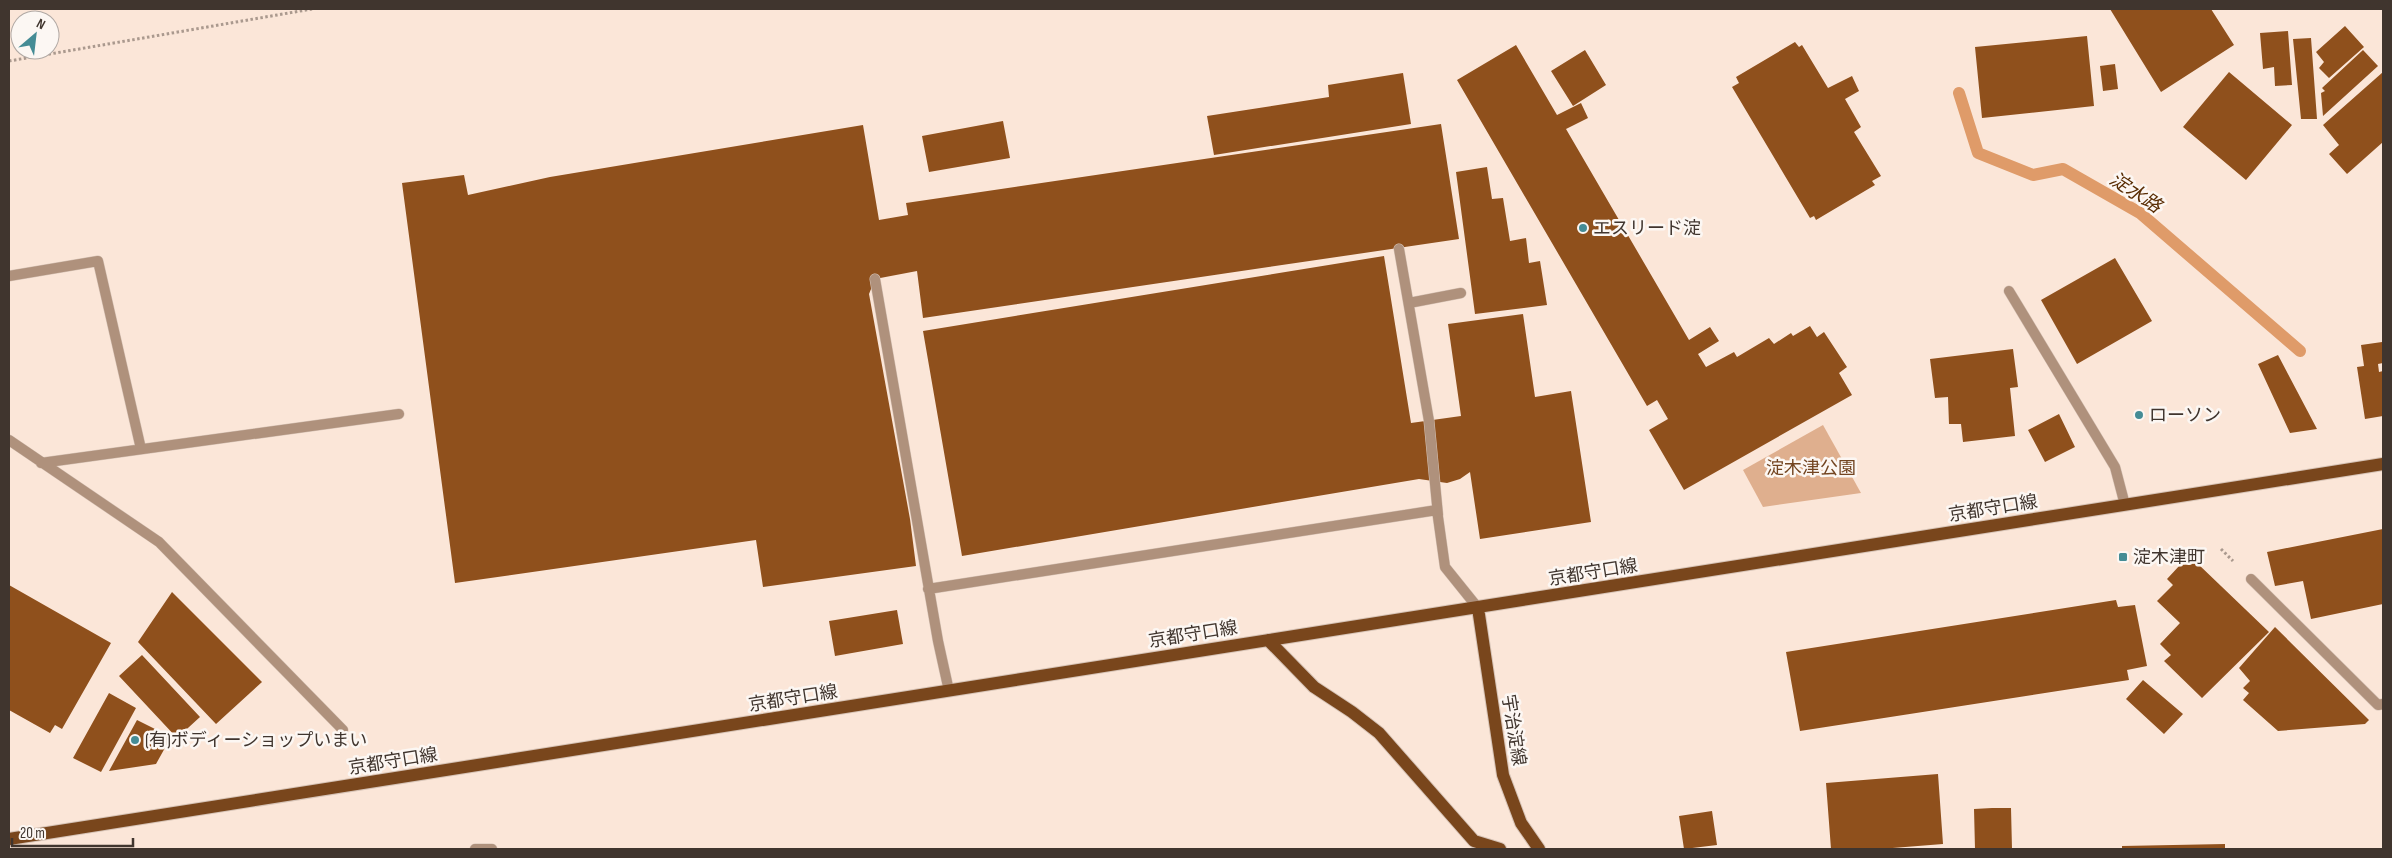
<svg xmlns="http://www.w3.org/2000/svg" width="2392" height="858" viewBox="0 0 2392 858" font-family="'Sofia Sans Condensed','Noto Sans JP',sans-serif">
<rect width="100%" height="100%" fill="#fbe6d8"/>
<!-- green -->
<path fill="#dfaf8e" d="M1823,425L1861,493L1763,507L1743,470Z"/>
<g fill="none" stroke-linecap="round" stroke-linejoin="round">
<!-- stream -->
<path stroke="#df9b69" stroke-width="12" d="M1959,93L1978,153L2033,175L2063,169L2140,213L2300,351"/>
</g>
<!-- building -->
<path fill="#8f501c" d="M2110,9H2211L2234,45L2161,92Z
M2345,26L2364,47L2329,78L2319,68L2324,62L2316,52Z
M2288,31L2292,85L2275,86L2274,67L2263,69L2260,33Z
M2087,36L2094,106L1982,118L1975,47Z
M2311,38L2317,119H2301L2293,39Z
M1795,42L1799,47L1802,45L1828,88L1852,76L1859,91L1845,99L1861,127L1854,132L1881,176L1872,181L1875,185L1816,220L1814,216L1810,218L1732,87L1739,83L1736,77Z
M1516,45L1557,115L1581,103L1588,118L1566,129L1689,340L1710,327L1719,341L1698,354L1706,367L1734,352L1737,357L1769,338L1774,344L1791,333L1793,336L1810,326L1817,337L1824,332L1847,367L1839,373L1852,395L1684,490L1649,430L1668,419L1657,400L1647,406L1457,80Z
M1585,50L1606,85L1573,106L1551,71Z
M2363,50L2378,66L2323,116L2321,93L2325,91L2322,88Z
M2115,64L2118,89L2103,91L2100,66Z
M2229,72L2292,125L2246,180L2183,127Z
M2383,72V142L2347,174L2329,154L2339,145L2323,125Z
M1403,73L1411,124L1214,155L1207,116L1329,97L1328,85Z
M1003,121L1010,158L929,172L922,136Z
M1441,124L1459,239L923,318L917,271L875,279L869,294L910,519L916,566L763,587L756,540L455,583L402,183L464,175L468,195L550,177L863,125L879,220L908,215L906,203Z
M1487,167L1492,199L1503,198L1510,241L1526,238L1529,263L1540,261L1547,305L1475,314L1456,172Z
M1384,256L1411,423L1461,416L1448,324L1523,314L1535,397L1571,391L1591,522L1480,539L1470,472L1460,479L1447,483L1419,479L962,556L923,331Z
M2115,258L2152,321L2077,364L2041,300Z
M2382,342L2383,363L2378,364L2379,372L2383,371V416L2365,419L2357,367L2364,366L2361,345Z
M2013,349L2018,387L2010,388L2015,436L1963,442L1961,424H1949L1948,397L1935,398L1930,359Z
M2278,355L2317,429L2290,433L2258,364Z
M2059,414L2075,447L2045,462L2028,430Z
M2383,529V604L2311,619L2303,581L2275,586L2267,552Z
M2197,563L2269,632L2202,698L2164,661L2171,655L2160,644L2180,623L2157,601L2173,585L2167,579L2180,565Z
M9,585L111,643L62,729L55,725L50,733L9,710Z
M172,592L262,682L216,724L138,642Z
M2116,600L2118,607L2135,605L2147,666L2127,670L2129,680L1800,731L1786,652Z
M897,610L903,644L835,656L829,621Z
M2275,627L2369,720L2365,724L2278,731L2243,700L2249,693L2243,688L2250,681L2239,668Z
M142,655L200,717L177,738L119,676Z
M2143,680L2183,714L2164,734L2126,699Z
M109,693L136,708L101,772L73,758Z
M137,720L171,737L156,764L109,771Z
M1938,774L1943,844L1880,849H1831L1826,783Z
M1992,808H2011L2012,849H1975L1974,809Z
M1712,811L1717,845L1684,849L1679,816Z
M2225,844V849H2122V846Z"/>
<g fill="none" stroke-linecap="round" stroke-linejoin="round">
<!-- lane casing -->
<g stroke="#d6c3b6" stroke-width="11">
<path id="lane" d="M1399,249L1429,421L1438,515
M9,276L98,261L141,449
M875,279L938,641L949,691
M1409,303L1461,293
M9,440L159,542L343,730
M41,463L399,414
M928,589L1437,510L1445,567L1478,608"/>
</g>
<!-- street casing -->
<g stroke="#d6c3b6" stroke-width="11">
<path id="street" d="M2009,291L2115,467L2125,505
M2251,579L2378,705L2383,704
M475,849H492"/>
</g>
<!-- primary casing -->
<g stroke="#d6c3b6" stroke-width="14">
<path id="primary" d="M1478,608L1503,775L1521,823L1539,849
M1268,640L1314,687L1352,712L1379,733L1474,841L1500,849
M9,839L2383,464"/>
</g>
<!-- path -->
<path stroke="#aa998e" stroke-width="3" stroke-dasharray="2.5 2.5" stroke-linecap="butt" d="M9,61L312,9
M2221,549L2233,561"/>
<!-- lane -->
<use href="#lane" stroke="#af917c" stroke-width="10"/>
<!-- street -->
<use href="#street" stroke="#af917c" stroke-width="10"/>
<!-- primary -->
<use href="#primary" stroke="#79461c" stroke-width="12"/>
</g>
<!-- markers -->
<g fill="#458c95" stroke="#fcf7f3" stroke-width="2">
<circle cx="1583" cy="228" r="5"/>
<circle cx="2139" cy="415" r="5"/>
<rect x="2118" y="552" width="10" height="10" rx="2.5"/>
<circle cx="135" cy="740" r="5"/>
</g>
<g text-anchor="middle" stroke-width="5" stroke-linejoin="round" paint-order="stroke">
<!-- poi labels -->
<g font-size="18" fill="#40352e" stroke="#fcf7f3" text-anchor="start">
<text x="1593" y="234">エスリード淀</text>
<text x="2149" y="421">ローソン</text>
<text x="2133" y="563">淀木津町</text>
<text x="145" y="746">(有)ボディーショップいまい</text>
</g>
<!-- park labels -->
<g font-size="18" fill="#734521" stroke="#fcf7f3">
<text x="1811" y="474">淀木津公園</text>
</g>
<!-- street labels -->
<g font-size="18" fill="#40352e" stroke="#fcf7f3">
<text transform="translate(1993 508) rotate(-9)" y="6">京都守口線</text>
<text transform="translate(1593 572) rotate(-9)" y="6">京都守口線</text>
<text transform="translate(1193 634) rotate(-9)" y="6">京都守口線</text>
<text transform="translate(793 698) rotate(-9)" y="6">京都守口線</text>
<text transform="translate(1514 730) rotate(81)" y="6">宇治淀線</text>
<text transform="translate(393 761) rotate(-9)" y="6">京都守口線</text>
</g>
<!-- water labels -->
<g font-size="19" font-style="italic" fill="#592d04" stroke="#fcf7f3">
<text transform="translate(2136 192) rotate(33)" y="7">淀水路</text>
</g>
</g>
<!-- border -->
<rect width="2392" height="858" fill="none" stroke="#40352e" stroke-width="20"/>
<!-- north arrow -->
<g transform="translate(35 35) rotate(28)"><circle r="24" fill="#fcf7f3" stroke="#b1a9a4"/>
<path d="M0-4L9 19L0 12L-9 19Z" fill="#458c95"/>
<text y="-8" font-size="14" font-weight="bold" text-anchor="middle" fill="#40352e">N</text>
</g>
<!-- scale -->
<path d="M12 838v8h121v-8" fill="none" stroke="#40352e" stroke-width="2.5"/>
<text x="20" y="838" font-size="15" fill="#40352e" stroke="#fcf7f3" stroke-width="4" paint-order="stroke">20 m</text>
</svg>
